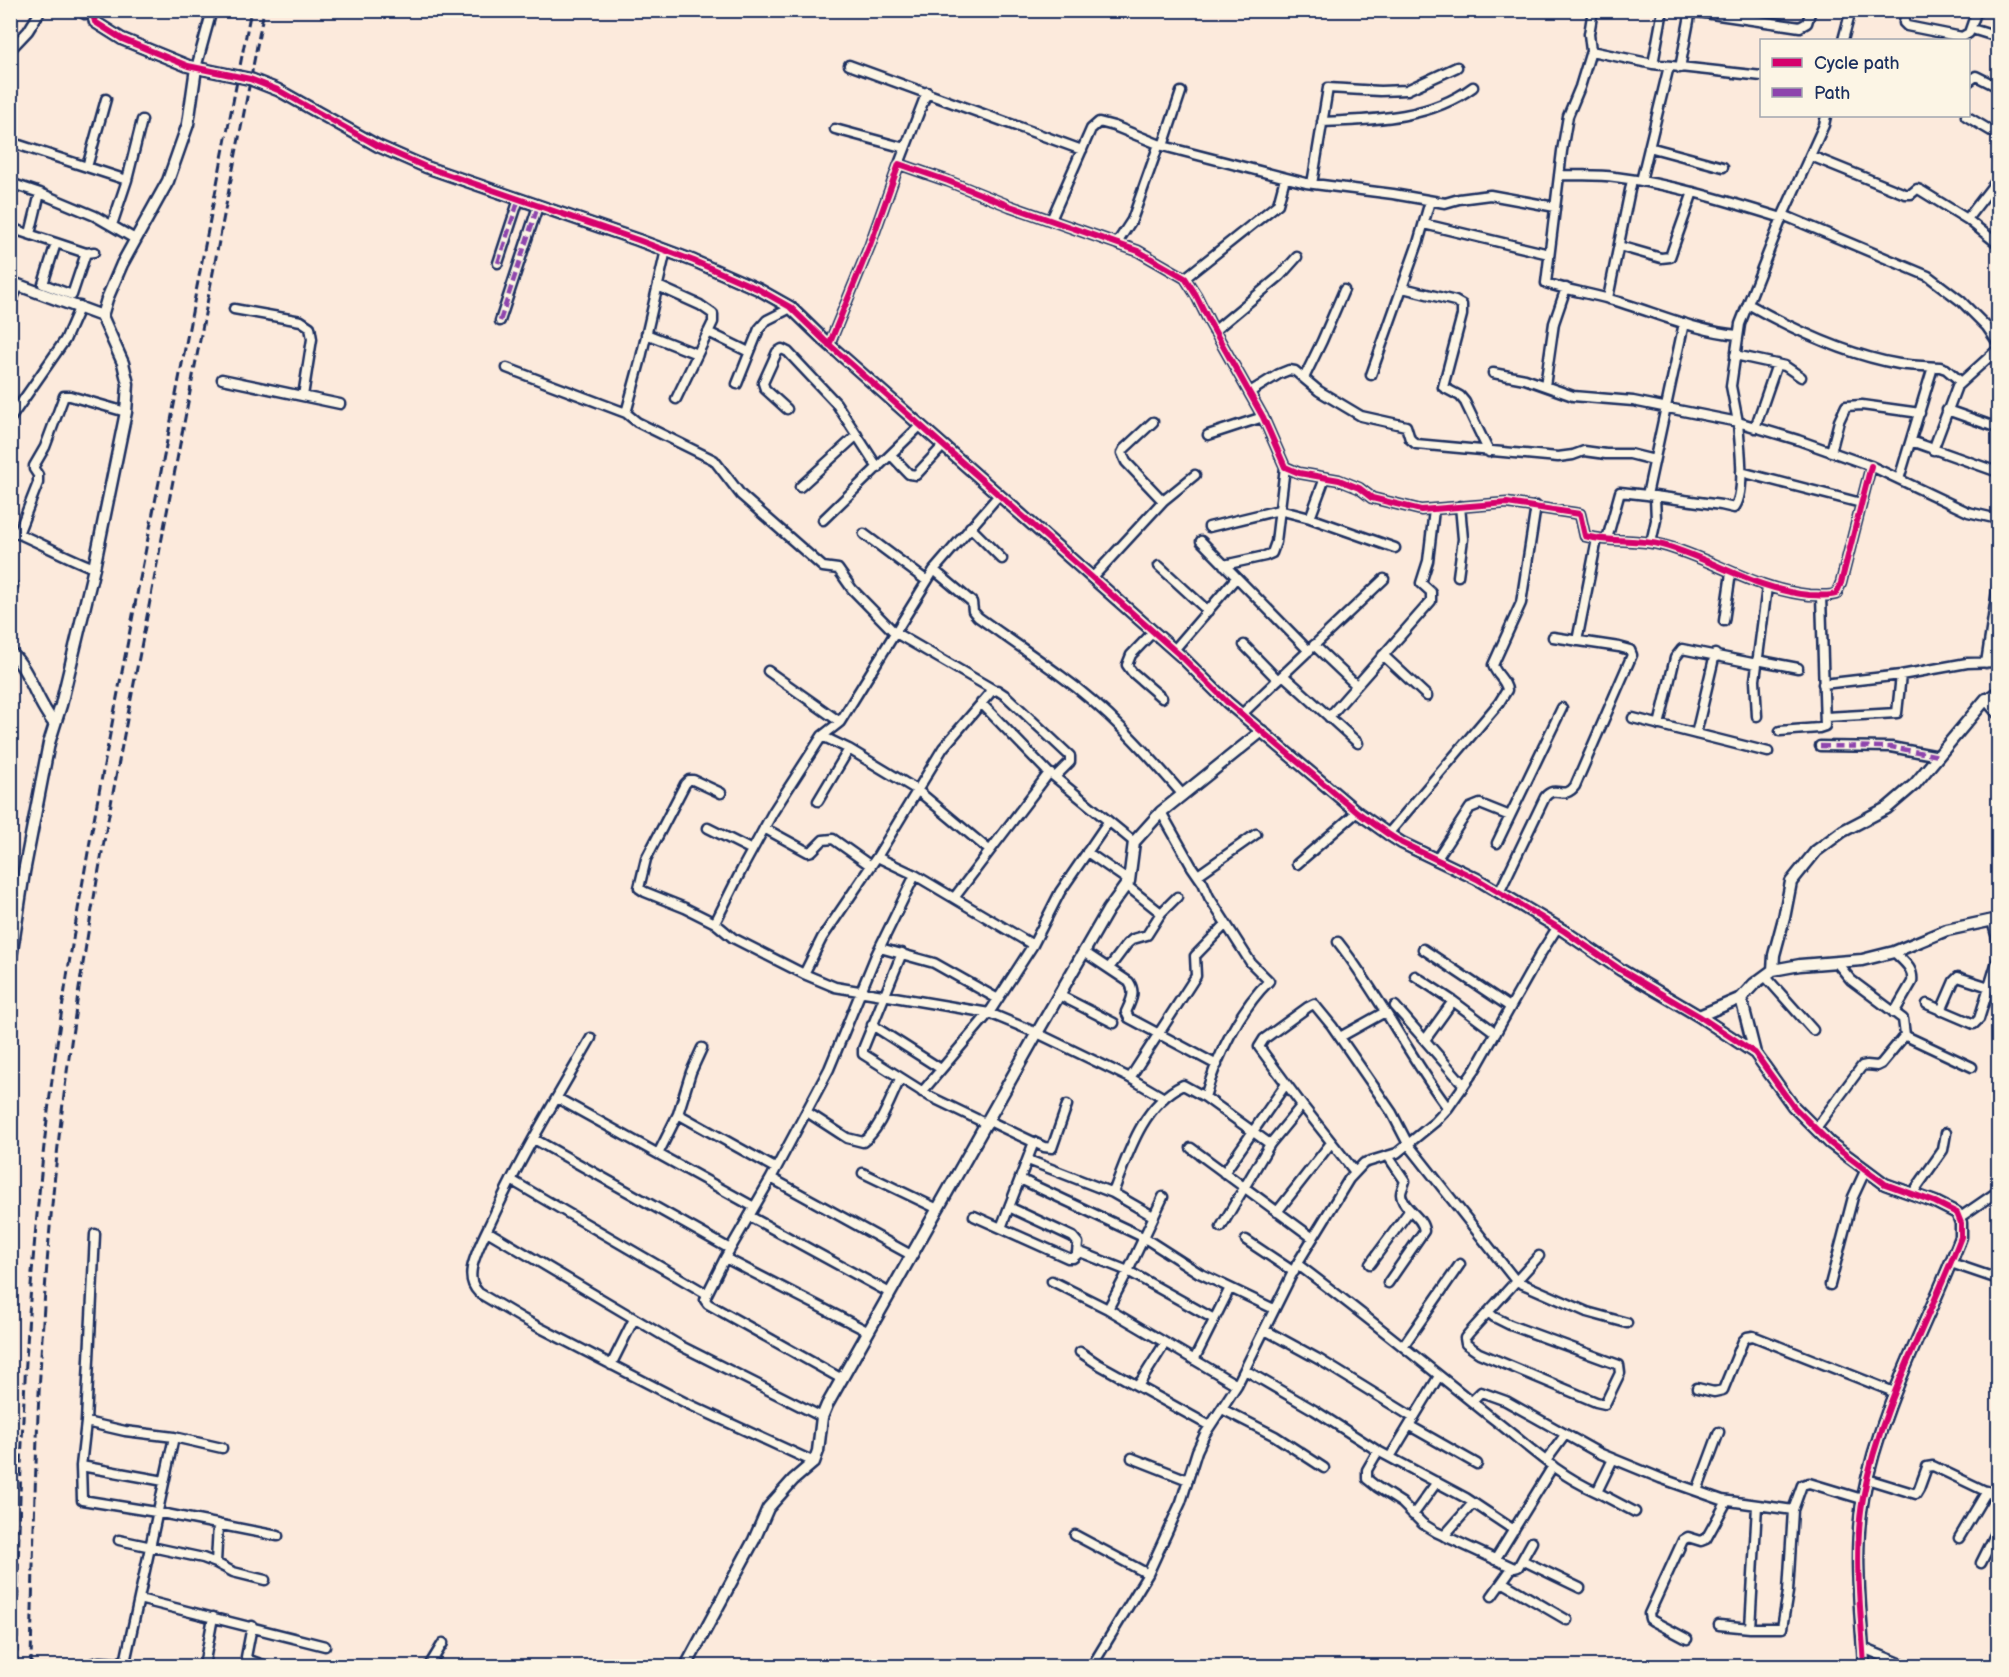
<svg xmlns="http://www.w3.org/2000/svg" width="2009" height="1677" viewBox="0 0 2009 1677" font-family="'Balsamiq Sans',sans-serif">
<rect width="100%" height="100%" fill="#fceadc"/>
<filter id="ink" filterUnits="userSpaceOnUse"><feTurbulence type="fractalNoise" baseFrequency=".0167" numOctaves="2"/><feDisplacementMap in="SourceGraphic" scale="12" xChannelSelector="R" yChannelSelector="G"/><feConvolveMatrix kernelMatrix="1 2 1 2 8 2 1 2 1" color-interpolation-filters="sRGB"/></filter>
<g filter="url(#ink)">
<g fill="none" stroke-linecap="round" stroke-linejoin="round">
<!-- minor casing -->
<g stroke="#1b2f5e" stroke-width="13">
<path id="minor" d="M78,10L85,14
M1593,10L1589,34L1591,51L1580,87L1568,116L1562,151L1546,283C1566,290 1588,293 1609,299C1652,311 1694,331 1738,335
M1663,10L1653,64L1762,76
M1906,10L1904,23L1907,26L1962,37L1969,33L1977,10
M1691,11L1800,27L1807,23L1811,10
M1972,29L1998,37
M1843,40L1851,10
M10,50L28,31L41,10
M1591,51L1653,64
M849,65L1082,150
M196,68L212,10
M1680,68L1691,10
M1968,82L1976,76L1998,87
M1826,116L1824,125L1783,215L1740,324L1731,386L1738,422L1798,440L1871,466L1968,512L1998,519
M1966,116L1998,135
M1322,122C1374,120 1430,119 1473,87
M835,129L905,148
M10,142L127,180
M1163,146L1181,92
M1649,147L1723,167
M1811,156L1905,194H1911L1917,189L1920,190L1967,219L1998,179
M899,164L927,92
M87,167L106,99
M1559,175C1578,176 1597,174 1615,177C1672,184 1727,201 1782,218
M1641,181L1669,66
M10,183L40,193
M1312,184L1328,88L1380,91L1407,90L1457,67
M1783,215L1928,276L1961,301L1987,327L1998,343
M1967,219L1998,244
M1051,220L1091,129L1099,122L1114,126L1163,146L1306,183L1393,194L1445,203L1459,199L1490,195L1555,207
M1424,224L1549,254
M112,225L127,180L142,120
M10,228L56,243L43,284L72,295L86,253
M30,234L40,193L95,216L135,239
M56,243L86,253L94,252
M1117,243L1132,220L1159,144
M1619,246L1661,258L1670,257L1693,192
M666,250L640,362L626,413L637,422L714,460L741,495L823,567L838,569L852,589L894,632L994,690
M498,263L519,199
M1185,278L1278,204L1285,178
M658,286L700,305L713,314V322L676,399
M1403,288L1455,301L1462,305V315L1443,387L1460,396L1465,402L1489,452
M1608,298L1632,180
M10,304L19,285
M1748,304C1794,330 1846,355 1899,364C1912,366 1926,366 1940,367L1946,369L1960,381
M234,309L301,321L310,327L312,339L303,396
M500,321L538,206
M1214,331L1280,276L1297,257
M708,332L749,352
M646,334L697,354
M829,345L870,245L899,164L948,181L1010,206L1138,251L1185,278L1196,295L1210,323L1263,417L1285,467L1299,473L1339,480L1359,488L1372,498L1421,510L1507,503L1580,514L1585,536C1610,543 1637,538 1662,545C1714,559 1753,589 1809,595C1818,595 1827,597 1836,594L1841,583L1871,466
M1735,355L1785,366L1801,377
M507,368L626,413
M1493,373L1525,379L1573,396L1633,401L1738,422C1739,443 1747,493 1734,508L1721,505L1647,495L1684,323
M1371,375L1418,243L1430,201
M1304,378L1322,341L1344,290
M222,379L340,404
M737,384L759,329L767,320L791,308
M1545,386L1554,323L1566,288
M1250,392L1279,374L1289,370L1295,371L1319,391L1361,416L1406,426L1410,439L1416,444L1558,457L1573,455L1584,451L1606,454H1630L1654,460
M787,409L765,389L763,383L777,352L782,349L788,352L836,403L878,468
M1947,410L1998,428
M10,419L65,340L80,306
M1153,422L1124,449L1122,453L1126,462L1163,501
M1755,428L1777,364
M1208,435L1263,417
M1911,441L1998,472
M1933,450L1957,386L1998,349
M1831,452L1839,421L1846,406L1862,405L1920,413
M891,455L909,474L916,475L943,446
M1741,472L1861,503
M1325,478L1310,518L1395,548
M1899,479L1933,367
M800,487L857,435
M823,520L920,426
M970,527L1002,559
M1209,527L1279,510L1310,518
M10,530C39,542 65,557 94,568
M18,534L38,483V475L34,469V466L45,447L64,396H70L126,412
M864,534L927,581
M1607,539L1620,492L1647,495
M1201,541L1309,651
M1651,543L1656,520L1655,497
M1224,565L1265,556L1272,553L1276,542L1285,467
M1159,566L1208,611
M934,570L972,602L973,611L978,617C1006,637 1034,656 1061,676C1107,709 1146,752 1183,795
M1458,576L1463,539L1460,506
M1092,578L1163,501L1195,475
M10,591L13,586
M1724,621L1731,573
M1153,632L1131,655L1127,665L1132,672L1162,698
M1577,641L1597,539
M1244,645L1278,680
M1314,645L1356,685
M1174,650L1236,578
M1383,655L1427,696
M1757,660L1798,668
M1986,663L1998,584
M768,671L840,722
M1283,675L1358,743
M1823,684L1901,675L1967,663L1998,662
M1986,699L1998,691
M1242,714L1384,579
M1757,716L1755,680L1767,587
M1329,717L1431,601V592L1421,583L1428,561L1434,510
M1826,717L1897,713L1901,675
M1633,718L1768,752
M1659,725L1675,658L1682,649L1757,664
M1780,731L1819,728L1825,726L1821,596
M1696,734L1715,654
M822,736L849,749L917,790L989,850
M1820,746L1891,747L1939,756
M1051,774L1134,842
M721,793L693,780H689L685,784L646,859L639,888L645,892L685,908L715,923L743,867L773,812L822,736L840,722L934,570L999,495
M818,801L849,749
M1161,812L1192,867L1203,883L1209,897L1251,963L1269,981C1240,1009 1216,1058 1205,1097
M708,828L752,850
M764,828L808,852L812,851L823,840L833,839L871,866
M1388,834L1499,703L1507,690C1506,680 1496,675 1493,665L1521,603L1536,506
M1497,843L1562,708
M1087,852L1129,881
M877,857L915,875L1033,945
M1436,860L1470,808L1480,804L1510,816
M1297,864L1357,812
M1198,875L1256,834
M1126,885L1161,913
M1499,893L1545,797C1556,784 1564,801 1575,786L1632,655L1630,650L1619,647L1553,637
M954,898L1049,773L981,703
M1992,921L1998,942
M715,923L733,938L804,974L822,938L877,857L943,748L991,692L997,690L1006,696L1070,756V762L1055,777
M1338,942C1379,994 1408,1055 1448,1108
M880,948L934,963L998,999
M1423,949L1510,1007
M1084,952L1129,982C1136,992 1131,1001 1126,1012L1129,1018L1217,1065
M902,953L863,1049V1054L931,1097L987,1124
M1837,963L1851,980L1903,1019L1905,1035L1908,1037L1972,1067
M1109,968L1127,944L1133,939L1147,935L1161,913L1177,897
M804,974L835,987L989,1013L1037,1033L1130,1078L1164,1098
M1415,976L1453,1001L1496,1033
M1765,976L1813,1030
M1059,995L1114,1023
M1927,1004L1974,1024L1979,1019L1998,958
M1395,1006L1464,1085
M1941,1011L1954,981L1958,977L1989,987
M1894,1013L1912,982C1914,968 1904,962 1894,952
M872,1025L941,1069
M1340,1037L1385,1012
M591,1038C558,1096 523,1153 495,1213C487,1231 476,1249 472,1268C470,1279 472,1286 479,1293L523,1319L686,1403L814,1462
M1425,1040L1453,1001
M1130,1078L1196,976L1195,956L1226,924
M922,1092L989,1013L1033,945L1060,892L1108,822
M557,1098L754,1207
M1302,1105L1259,1047L1264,1039L1308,1007L1314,1004L1332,1026L1379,1094L1392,1113L1408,1144L1516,1281L1587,1312L1627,1323
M807,1112L847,1138L863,1142C880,1130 891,1097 900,1079
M678,1114L775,1168
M989,1121L1044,1147L1052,1148L1067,1105
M1816,1128L1862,1066L1867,1065L1877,1066L1881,1064L1905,1035
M534,1139L730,1249
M1191,1148L1313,1238
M658,1154L678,1114L691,1072L702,1048
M1388,1156L1405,1181C1404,1185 1401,1190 1401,1194C1402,1209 1423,1216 1424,1231L1388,1283
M1028,1160L1113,1193L1153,1216
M863,1173L938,1209
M1224,1173L1286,1084
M771,1178L829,1069L876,955L915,875
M1020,1179L1143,1237L1199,1273L1274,1309
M511,1180L707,1294
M1113,1193C1128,1154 1142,1105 1183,1085L1205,1097L1270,1144L1302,1105L1355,1172
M1912,1194L1943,1150L1946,1133
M1009,1207L1073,1237L1078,1243L1077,1253
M1277,1212L1331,1143
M749,1216L890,1293
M974,1216L1068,1258H1073L1080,1252L1128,1271L1214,1319
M1959,1218L1994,1194L1998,1188
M1221,1227L1270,1144
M1001,1228L1034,1142
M487,1231L679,1345L822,1417
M95,1234L86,1422L81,1466L82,1500L156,1512L278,1536
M1246,1240L1294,1272
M725,1258L869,1332
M1951,1263L1998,1279
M1297,1264C1363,1313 1427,1366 1492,1418C1526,1444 1557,1475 1597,1492
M1370,1264L1410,1210
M1052,1281L1108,1309L1237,1385
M1830,1285L1853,1197L1866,1169
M1108,1309L1128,1271L1163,1197
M1488,1312L1494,1317L1510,1325L1619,1365L1620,1373L1605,1404L1596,1402L1479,1353L1466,1344L1465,1338L1469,1333L1539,1256
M1265,1330L1320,1360L1414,1418
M1404,1345L1460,1264
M1080,1352L1098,1364L1210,1426
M1194,1360L1230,1288
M611,1365L634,1319
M1245,1370L1314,1410L1378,1451L1466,1498L1514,1530
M842,1379L708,1304L705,1300L707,1294L725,1258L771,1178L911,1255
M1138,1386L1165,1343
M1697,1388L1714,1392L1723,1390L1743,1341L1747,1337L1753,1336L1894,1392
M1472,1401L1481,1392L1506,1401L1599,1453L1660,1478L1722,1500L1793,1510L1802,1485L1809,1483L1862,1499
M1222,1409L1275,1436L1324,1468
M86,1422L125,1431L174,1437L126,1658L119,1663C110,1663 96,1659 89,1666
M1410,1426L1477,1464
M174,1437L222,1448
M1378,1451L1367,1470V1479L1377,1487L1402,1503L1423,1524L1436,1532L1514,1568L1518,1567L1532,1542
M1390,1457L1439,1376
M1132,1458L1188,1480
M1613,1459L1597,1492L1635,1512
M1546,1461L1565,1435
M81,1466L164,1481
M1867,1479L1916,1494L1919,1489L1927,1467L1933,1466L1998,1497
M1697,1491L1719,1432
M1413,1515L1437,1482
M1075,1535L1148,1574
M1444,1536L1473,1503
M1959,1538L1987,1491
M119,1540L203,1558L216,1563L218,1524
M1495,1560L1553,1466
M1522,1560L1580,1588
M216,1563L233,1572L265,1580
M1981,1563L1998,1529
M1502,1582L1567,1620
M1492,1596L1512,1568
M139,1599L325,1646
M1719,1625L1750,1628H1782L1788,1592L1793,1510
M252,1626L246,1657L249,1660L266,1666
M1750,1628L1757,1506
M1687,1639L1653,1621L1650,1619L1649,1614L1683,1540L1688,1537L1701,1541L1706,1539L1727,1501
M1863,1648L1907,1666
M204,1666L213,1617
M429,1666L443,1643
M1092,1666L1148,1574L1181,1502L1197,1451L1205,1434L1237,1385L1297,1264L1349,1179L1364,1163L1397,1153L1435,1122L1448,1108L1476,1068L1541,953L1557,928"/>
</g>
<!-- tertiary casing -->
<g stroke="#1b2f5e" stroke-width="15">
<path id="tertiary" d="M92,10L95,22L122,39L188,66L250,79L278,90L378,146L426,167L638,240L694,261L758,289L790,307L824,340L1183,658L1227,702L1357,812L1388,834L1402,843L1477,879L1564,931L1621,970L1699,1016L1755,1053L1793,1106L1830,1143L1885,1184L1935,1202L1957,1213L1961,1223V1237C1928,1323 1880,1406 1863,1498C1853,1552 1861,1612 1864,1666
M10,282L102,316
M10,652C31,671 36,703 55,724
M10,964L24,872L49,743L61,705L94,568L126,412L128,384L123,363L102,316L107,299L122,264L168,181L188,124L196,68
M1773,970L1774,955L1784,918L1791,882L1816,851L1843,831L1887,808L1915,784L1986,699L1998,713
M1699,1016L1741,998
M1755,1053L1741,998L1754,984L1773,970L1800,965L1862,960L1894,952L1947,930L1998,919
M686,1666L754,1540L768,1508L793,1480L814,1462L818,1451L822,1417L827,1405L1037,1033L1108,910L1129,881L1134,842L1161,812L1262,731"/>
</g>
<!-- minor -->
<use href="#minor" stroke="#fcf5e5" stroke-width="8"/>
<!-- tertiary -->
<use href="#tertiary" stroke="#fcf5e5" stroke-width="10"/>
<!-- rail -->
<path stroke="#1b2f5e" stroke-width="3" stroke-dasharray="9 4.5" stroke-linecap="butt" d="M17,1666C18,1489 25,1313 45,1137C66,953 103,771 138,589C176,396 213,203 251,10
M31,1666C34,1490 39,1313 59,1137C79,959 115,782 149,606C187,407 225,209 264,10"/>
<!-- quiet -->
<path stroke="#8e44ad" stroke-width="4.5" stroke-dasharray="9 4.5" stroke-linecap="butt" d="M498,263L519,199
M500,321L538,206
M1820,746L1891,747L1939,756"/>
<!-- cycleway casing -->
<g stroke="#fcf5e5" stroke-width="10">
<path id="cycleway" d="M92,10L95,22L122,39L188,66L250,79L278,90L378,146L426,167L638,240L694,261L758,289L790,307L824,340L1183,658L1227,702L1357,812L1388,834L1402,843L1477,879L1564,931L1621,970L1699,1016L1755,1053L1793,1106L1830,1143L1885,1184L1935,1202L1957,1213L1961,1223V1237C1928,1323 1880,1406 1863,1498C1853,1552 1861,1612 1864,1666
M829,345L870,245L899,164L948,181L1010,206L1138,251L1185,278L1196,295L1210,323L1263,417L1285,467L1299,473L1339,480L1359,488L1372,498L1421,510L1507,503L1580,514L1585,536C1610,543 1637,538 1662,545C1714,559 1753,589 1809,595C1818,595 1827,597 1836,594L1841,583L1871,466"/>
</g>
<!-- cycleway -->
<use href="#cycleway" stroke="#d6006c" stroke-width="6"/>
</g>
</g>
<!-- margin -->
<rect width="2009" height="1677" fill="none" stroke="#fcf5e5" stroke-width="36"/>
<rect x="18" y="18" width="1973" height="1641" fill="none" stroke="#1b2f5e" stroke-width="2" filter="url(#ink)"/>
<!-- legend -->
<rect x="1760" y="39" width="210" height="78" fill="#fcf5e5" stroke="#a2a6af" stroke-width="1.5"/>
<rect x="1772" y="58" width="30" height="9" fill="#d6006c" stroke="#a2a6af" stroke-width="1.5"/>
<text x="1814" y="69" font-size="18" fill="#1b2f5e">Cycle path</text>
<rect x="1772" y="88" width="30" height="9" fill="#8e44ad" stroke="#a2a6af" stroke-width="1.5"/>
<text x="1814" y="99" font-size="18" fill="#1b2f5e">Path</text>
</svg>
